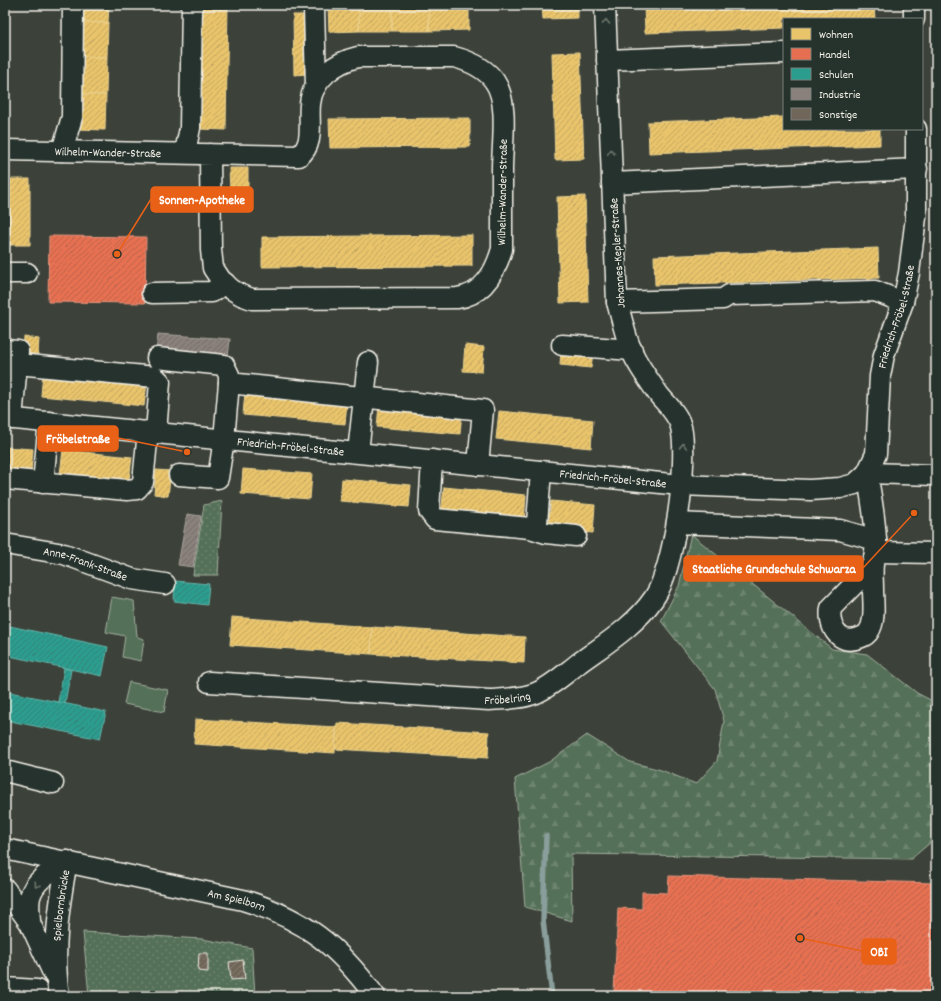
<svg xmlns="http://www.w3.org/2000/svg" width="941" height="1001" viewBox="0 0 941 1001" font-family="Dekko,sans-serif">
<defs>
<pattern id="grass-dots" width="8" height="8" patternUnits="userSpaceOnUse"><rect width="8" height="8" fill="#547058"/><path d="M2 2h.1M6 6h.1" fill="none" stroke="#6d8570" stroke-width="1.8" stroke-linecap="round"/></pattern>
<pattern id="forest-firs" width="22" height="20" patternUnits="userSpaceOnUse"><rect width="22" height="20" fill="#547058"/><path d="M5 1l3.5 6h-7zM16 11l3.5 6h-7z" fill="#6d8570"/></pattern>
<pattern id="homes-hatch" width="6" height="6" patternUnits="userSpaceOnUse"><rect width="6" height="6" fill="#e9c46a"/><path d="M-1 1l2-2M0 6l6-6M5 7l2-2" fill="none" stroke="#c1a561"/></pattern>
<pattern id="shops-hatch" width="6" height="6" patternUnits="userSpaceOnUse"><rect width="6" height="6" fill="#e76f51"/><path d="M-1 1l2-2M0 6l6-6M5 7l2-2" fill="none" stroke="#b8634e"/></pattern>
<pattern id="schools-hatch" width="6" height="6" patternUnits="userSpaceOnUse"><rect width="6" height="6" fill="#2a9d8f"/><path d="M-1 1l2-2M0 6l6-6M5 7l2-2" fill="none" stroke="#357f75"/></pattern>
<pattern id="industry-hatch" width="6" height="6" patternUnits="userSpaceOnUse"><rect width="6" height="6" fill="#8a817c"/><path d="M-1 1l2-2M0 6l6-6M5 7l2-2" fill="none" stroke="#706a66"/></pattern>
<pattern id="building-hatch" width="6" height="6" patternUnits="userSpaceOnUse"><rect width="6" height="6" fill="#706659"/><path d="M-1 1l2-2M0 6l6-6M5 7l2-2" fill="none" stroke="#857c71"/></pattern>
</defs>
<rect width="100%" height="100%" fill="#3c423a"/>
<filter id="ink" filterUnits="userSpaceOnUse"><feTurbulence type="fractalNoise" baseFrequency=".025" numOctaves="2"/><feDisplacementMap in="SourceGraphic" scale="8" xChannelSelector="R" yChannelSelector="G"/><feConvolveMatrix kernelMatrix="1 2 1 2 8 2 1 2 1" color-interpolation-filters="sRGB"/></filter>
<g filter="url(#ink)">
<!-- grass -->
<path fill="url(#grass-dots)" stroke="#a4b0a0" d="M222,501L218,575H193L204,505Z
M83,932L202,939L252,948L255,996H89Z"/>
<!-- forest -->
<path fill="url(#forest-firs)" stroke="#a4b0a0" d="M691,534L832,649L867,654L917,693L936,703V842H931L911,859L571,854L572,921L525,907L515,779L549,762L587,735L630,762L661,770L696,784L717,761L724,721L715,689L661,621L679,586Z"/>
<!-- park -->
<path fill="#547058" stroke="#a4b0a0" d="M112,597L134,601L137,637L144,639L141,661L122,657L125,636L106,632Z
M129,682L168,690L164,712L124,704Z"/>
<!-- homes -->
<path fill="url(#homes-hatch)" stroke="#ecd290" d="M79,5H109L108,23L79,22Z
M201,5H228L226,130L199,129Z
M328,5H359V31L329,32Z
M359,5H392V31H359Z
M392,5H429V31H392Z
M429,5H469V30L429,31Z
M542,5H578V18L543,19Z
M644,5H874L875,19H784V28L645,33Z
M293,15H307L308,74L294,75Z
M79,22L108,23L107,57L78,56Z
M580,52L584,159L555,160L552,53Z
M78,56L107,57L106,95L77,94Z
M77,94L106,95L105,130L76,129Z
M784,117V129H880V145L649,153L648,122Z
M470,118V147L330,148L329,119Z
M229,168H248V191H230Z
M5,179H30V245H5Z
M585,196L588,302L560,303L557,197Z
M472,235V266L262,267V237Z
M878,248L879,278L655,285L654,256Z
M24,337L39,339L38,354L23,353Z
M465,345L484,347L482,372L463,371Z
M561,350L593,352L591,368L560,365Z
M43,372L147,383L144,406L41,396Z
M245,392L347,402L345,424L243,415Z
M379,405L462,412L460,434L377,427Z
M499,411L593,420L591,448L496,439Z
M5,447L33,449L31,472L5,469Z
M63,450L132,457L129,481L60,474Z
M243,469L312,474L310,499L241,494Z
M156,470L171,471L168,496L154,494Z
M342,479L411,485L409,507L340,501Z
M444,487L526,495L524,522L441,514Z
M551,501L595,505L593,533L548,529Z
M232,617L372,627L371,654L230,645Z
M372,627L525,637L524,663L371,654Z
M195,719L336,727L335,753L194,744Z
M337,723L489,732L488,758L335,749Z"/>
<!-- shops -->
<path fill="url(#shops-hatch)" stroke="#eb967e" d="M49,236L146,237L145,303L48,302Z
M669,876L936,883V996H765L614,992L618,908L642,909V892L668,893Z"/>
<!-- schools -->
<path fill="url(#schools-hatch)" stroke="#67b6aa" d="M175,581L209,584L207,605L174,601Z
M5,625L108,647L102,676L5,655Z
M64,668L71,670L65,703L58,702Z
M5,691L106,712L100,739L5,720Z"/>
<!-- industry -->
<path fill="url(#industry-hatch)" stroke="#aaa39c" d="M158,334L230,339L228,358L156,353Z
M187,514L201,516L193,567L178,565Z"/>
<g fill="none" stroke-linecap="round" stroke-linejoin="round">
<!-- stream -->
<path stroke="#8a9e9c" stroke-width="5.5" d="M546,836L543,920L552,996"/>
</g>
<!-- building -->
<path fill="url(#building-hatch)" stroke="#f4f1e8" d="M199,953H208V972L198,971Z
M243,960L245,979L231,980L229,962Z"/>
<g fill="none" stroke-linecap="round" stroke-linejoin="round">
<!-- minor casing -->
<g stroke="#f4f1e8" stroke-width="23">
<g id="minor">
<path d="M314,8L316,86"/>
<path d="M914,19V5"/>
<path d="M607,60L784,53"/>
<path id="s1" d="M5,150L299,156C315,144 308,122 310,104C312,79 336,62 358,57H454C469,61 486,68 495,82C509,102 502,145 502,169C502,196 502,222 502,249C495,273 483,295 457,298L252,299L241,295L231,289L221,280L213,268L211,250L210,154"/>
<path d="M62,151L72,117L73,5"/>
<path d="M185,152L190,128L192,5"/>
<path d="M612,183L917,169"/>
<path d="M5,273H27"/>
<path d="M152,293L212,292L225,283"/>
<path d="M617,302L723,299L729,295L875,291L903,302"/>
<path d="M562,345L632,350"/>
<path d="M5,350L18,351L12,419"/>
<path d="M157,358L224,365L229,375V383L224,439L218,478L179,475"/>
<path d="M17,364L155,377L160,382L156,432"/>
<path d="M229,383L483,410L478,465"/>
<path id="s2" d="M5,418L681,485L810,490L840,488L855,484L867,473L876,454L880,376L884,355L903,302L909,273L916,217V129"/>
<path d="M358,452L368,362"/>
<path d="M432,460L429,511L435,519L530,528L537,523L541,471"/>
<path d="M867,473C871,495 875,518 876,540C876,549 874,556 873,564C872,572 873,581 873,589C873,601 876,621 869,631C867,635 862,637 859,638C838,646 828,625 831,608L873,565"/>
<path d="M867,473L936,475"/>
<path d="M5,479L127,490L137,489L143,482L148,431"/>
<path d="M43,483L49,422"/>
<path d="M677,523L840,530L876,540"/>
<path d="M530,528L546,533L576,536"/>
<path id="s3" d="M5,544L64,554L132,579L165,584"/>
<path d="M876,552L936,553"/>
<path id="s4" d="M209,682L489,700C505,699 521,699 536,693C552,686 566,673 579,663C605,644 635,626 654,598C674,569 689,462 681,427C678,414 667,405 659,395C652,385 645,375 639,365C627,346 623,323 617,302L605,5"/>
<path d="M5,771L53,783"/>
<path id="s5" d="M5,849L243,900C305,919 337,945 375,996"/>
<path d="M5,889L30,923L54,975"/>
<path d="M30,923C30,915 28,905 30,897C34,880 53,870 67,861"/>
<path d="M5,988L37,990"/>
<path id="s6" d="M59,996C52,951 59,905 67,861"/>
</g>
</g>
<!-- minor -->
<use href="#minor" stroke="#26332d" stroke-width="20"/>
</g>
<!-- one-way arrows -->
<defs><path id="oneway-chevron" d="M-2-3.5L2.5 0L-2 3.5" fill="none" stroke-width="1.6" stroke-linecap="round" stroke-linejoin="round"/></defs>
<g stroke="#6e766e">
<use href="#oneway-chevron" transform="translate(606 22) rotate(-91)"/>
<use href="#oneway-chevron" transform="translate(611 152) rotate(-92)"/>
<use href="#oneway-chevron" transform="translate(683 446) rotate(-88)"/>
<use href="#oneway-chevron" transform="translate(37 885) rotate(124)"/>
</g>
</g>
<g text-anchor="middle" stroke-width="4" stroke-linejoin="round" paint-order="stroke">
<!-- street labels -->
<g font-size="12" fill="#f4f1e8" stroke="#26332d">
<text dy="4" stroke="none"><textPath href="#s1" startOffset="103">Wilhelm-Wander-Straße</textPath></text>
<text transform="translate(502 192) rotate(-89)" y="4">Wilhelm-Wander-Straße</text>
<text transform="translate(617 253) rotate(-94)" y="4">Johannes-Kepler-Straße</text>
<text dy="4" stroke="none"><textPath href="#s2" startOffset="1031">Friedrich-Fröbel-Straße</textPath></text>
<text dy="4" stroke="none"><textPath href="#s2" startOffset="287">Friedrich-Fröbel-Straße</textPath></text>
<text dy="4" stroke="none"><textPath href="#s2" startOffset="611">Friedrich-Fröbel-Straße</textPath></text>
<text dy="4" stroke="none"><textPath href="#s3" startOffset="83">Anne-Frank-Straße</textPath></text>
<text dy="4" stroke="none"><textPath href="#s4" startOffset="299">Fröbelring</textPath></text>
<text dy="4" stroke="none"><textPath href="#s5" startOffset="237">Am Spielborn</textPath></text>
<text dy="4" stroke="none"><textPath href="#s6" startOffset="91">Spielbornbrücke</textPath></text>
</g>
</g>
<!-- callouts -->
<path fill="none" stroke="#e96117" stroke-width="1.5" d="M117 254L151 199M187 452L118 438M914 513L863 568M800 938L862 951"/>
<g fill="#e96117" stroke="#26332d" stroke-width="1.5">
<circle cx="117" cy="254" r="4"/>
<circle cx="187" cy="452" r="4"/>
<circle cx="914" cy="513" r="4"/>
<circle cx="800" cy="938" r="4"/>
</g>
<g fill="#e96117" stroke="#e96117" stroke-width="1.5">
<rect x="151" y="187" width="102" height="25" rx="4"/>
<rect x="38" y="426" width="80" height="25" rx="4"/>
<rect x="684" y="556" width="179" height="25" rx="4"/>
<rect x="862" y="939" width="34" height="25" rx="4"/>
</g>
<g font-size="13" text-anchor="middle" font-weight="bold" fill="#fff">
<text x="202" y="204">Sonnen-Apotheke</text>
<text x="78" y="443">Fröbelstraße</text>
<text x="774" y="573">Staatliche Grundschule Schwarza</text>
<text x="879" y="956">OBI</text>
</g>
<!-- margin -->
<rect width="941" height="1001" fill="none" stroke="#26332d" stroke-width="20"/>
<rect x="10" y="10" width="921" height="981" fill="none" stroke="#f4f1e8" stroke-width="1.5" filter="url(#ink)"/>
<!-- legend -->
<rect x="783" y="18" width="140" height="112" fill="#26332d" stroke="#787f78"/>
<rect x="791" y="28" width="20" height="12" fill="#e9c46a" stroke="#787f78"/>
<text x="819" y="38" font-size="12" fill="#f4f1e8">Wohnen</text>
<rect x="791" y="48" width="20" height="12" fill="#e76f51" stroke="#787f78"/>
<text x="819" y="58" font-size="12" fill="#f4f1e8">Handel</text>
<rect x="791" y="68" width="20" height="12" fill="#2a9d8f" stroke="#787f78"/>
<text x="819" y="78" font-size="12" fill="#f4f1e8">Schulen</text>
<rect x="791" y="88" width="20" height="12" fill="#8a817c" stroke="#787f78"/>
<text x="819" y="98" font-size="12" fill="#f4f1e8">Industrie</text>
<rect x="791" y="108" width="20" height="12" fill="#706659" stroke="#787f78"/>
<text x="819" y="118" font-size="12" fill="#f4f1e8">Sonstige</text>
</svg>
